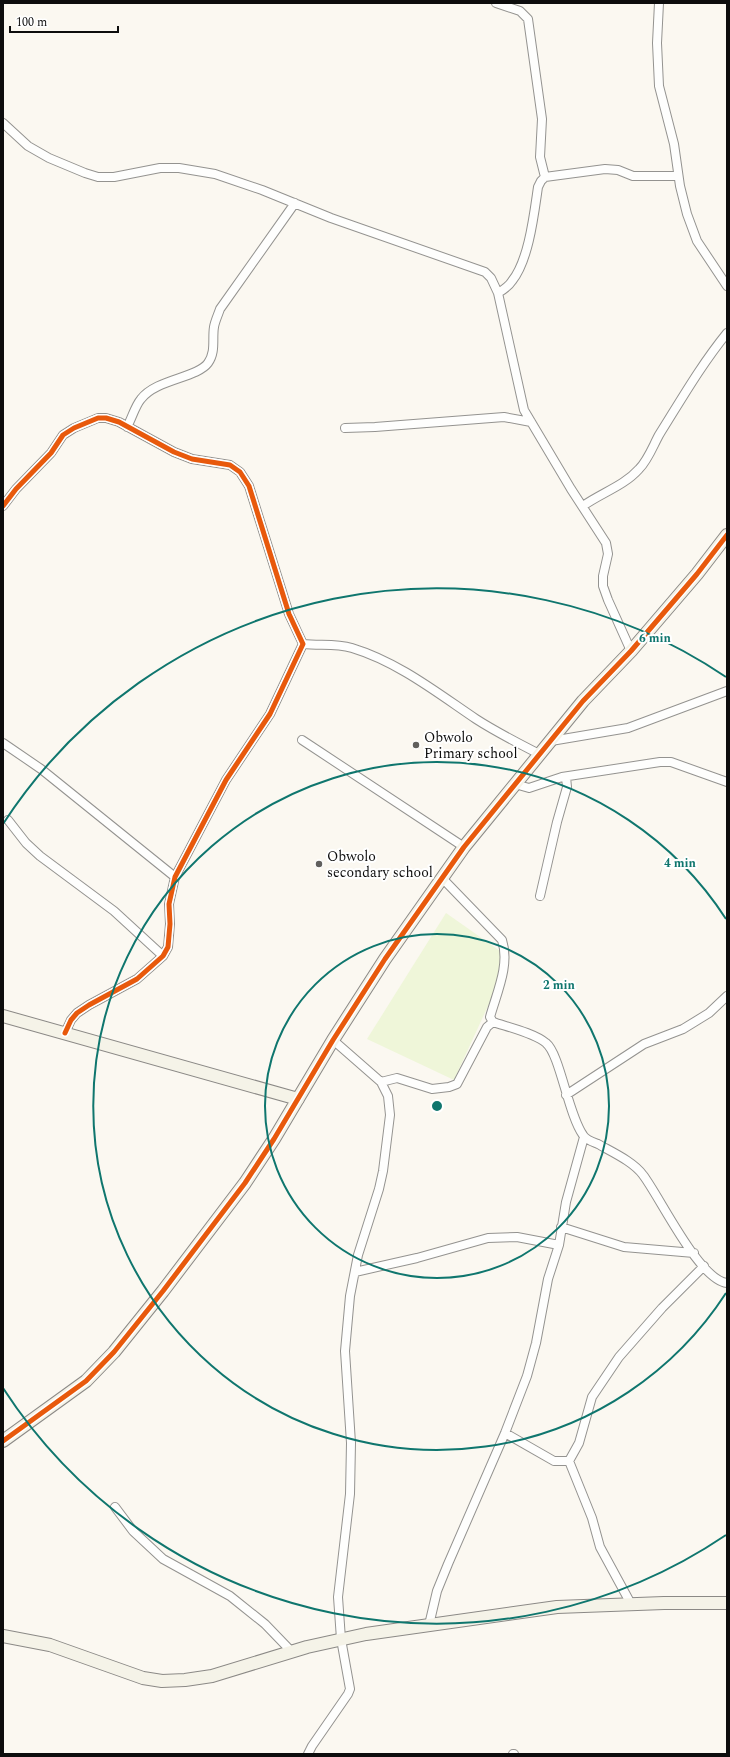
<svg xmlns="http://www.w3.org/2000/svg" width="730" height="1757" viewBox="0 0 730 1757" font-family="Spectral,serif">
<rect width="100%" height="100%" fill="#fbf8f1"/>
<!-- pitch -->
<path fill="#eff6d9" d="M446,913L510,958L454,1080L367,1039Z"/>
<g fill="none" stroke-linecap="round" stroke-linejoin="round">
<!-- street casing -->
<g stroke="#949390" stroke-width="10">
<path id="street" d="M496,3L520,11L528,19L542,119L540,157L545,177
M659,3L657,43L659,86L674,144L680,186L687,214L697,241L727,286
M3,123L28,146L49,158L85,173L98,177H114L160,168H179L215,174L262,190L331,218L485,272L491,278L498,293L524,410L571,489L606,543L608,554L603,576V586L608,600L631,651
M498,293C503,290 509,286 512,281C529,260 534,214 538,187L541,181L545,177L605,169L618,170L633,176H678
M127,427C132,418 135,406 141,399C156,379 197,378 208,363C216,352 212,339 214,327C215,321 218,315 220,309L295,203
M345,428L375,427L504,417L531,422
M3,506L16,489L51,453L63,435L74,428L98,418H106L119,422L174,452L192,459L230,465L240,472L249,486L289,614L303,644L270,714L226,780L175,877L169,904L170,924L168,947L163,956L137,979L89,1005L77,1013L71,1020L65,1033
M583,506C601,493 624,486 639,469C648,460 653,446 659,435C681,400 701,365 727,333
M303,644C320,646 335,643 352,648C398,662 436,692 476,719C496,732 518,743 539,754
M302,740L464,847
M551,741L628,728L727,691
M3,743L41,769L175,877
M515,784L529,788L562,777L660,762H671L727,782
M8,820L26,843L40,856L114,911L163,956
M442,878L502,940C510,965 497,992 490,1017L493,1022C508,1027 534,1033 546,1043C560,1054 568,1114 583,1135C586,1140 593,1142 598,1144C612,1152 634,1162 643,1175C660,1197 699,1280 727,1283
M540,896L557,822L567,787L566,777
M381,1082L397,1078L432,1089L449,1087L457,1084L487,1027L493,1022
M566,1095L644,1044L683,1029L709,1013L727,996
M561,1227L624,1247L694,1253
M355,1272L417,1258L488,1238L517,1237L559,1245
M505,1433L554,1461H569
M115,1507L133,1531L163,1559L230,1596L265,1624L292,1652
M631,1604L600,1547L592,1518L569,1461L579,1443L592,1397L619,1357L662,1308L704,1266
M429,1625L437,1591L448,1564L505,1433L527,1376L536,1343L548,1279L559,1245L566,1202L584,1137
M308,1754L312,1746L348,1694L350,1689L341,1639L338,1597L350,1494L351,1443L345,1351L350,1296L358,1255L379,1189L383,1171L390,1115L388,1096L381,1082L333,1040
M513,1754H514"/>
</g>
<!-- secondary casing -->
<g stroke="#8b8986" stroke-width="14">
<path id="secondary" d="M3,1016L298,1099
M3,1441L86,1381L114,1352L163,1291L245,1183L274,1139L333,1040L385,959L464,847L583,701L631,651L697,574L727,535
M3,1636L50,1645L143,1678L162,1681L185,1680L212,1676L307,1647L366,1634L557,1607L664,1603H727"/>
</g>
<!-- street -->
<use href="#street" stroke="#fefefd" stroke-width="8"/>
<!-- secondary -->
<use href="#secondary" stroke="#f5f3e8" stroke-width="12"/>
<!-- cycleway casing -->
<g stroke="#fff" stroke-width="8">
<path id="cycleway" d="M3,506L16,489L51,453L63,435L74,428L98,418H106L119,422L174,452L192,459L230,465L240,472L249,486L289,614L303,644L270,714L226,780L175,877L169,904L170,924L168,947L163,956L137,979L89,1005L77,1013L71,1020L65,1033
M3,1441L86,1381L114,1352L163,1291L245,1183L274,1139L333,1040L385,959L464,847L583,701L631,651L697,574L727,535"/>
</g>
<!-- cycleway -->
<use href="#cycleway" stroke="#e8590c" stroke-width="5"/>
</g>
<!-- distance rings -->
<g fill="none" stroke="#0f766e" stroke-width="2">
<circle cx="437" cy="1106" r="172"/>
<path d="M726 1293A344 344 0 1 1 726 919"/>
<path d="M726 1535A517 517 0 0 1 3 1388M3 824A517 517 0 0 1 726 677"/>
</g>
<!-- markers -->
<g fill="#605f5d" stroke="#fff" stroke-width="1.5">
<circle cx="416" cy="745" r="4"/>
<circle cx="319" cy="864" r="4"/>
</g>
<g text-anchor="middle" stroke-width="4" stroke-linejoin="round" paint-order="stroke">
<!-- poi labels -->
<g font-size="14" fill="#0d0d0d" stroke="#fff" text-anchor="start">
<text x="424" y="742">Obwolo<tspan x="424" dy="16">Primary school</tspan></text>
<text x="327" y="861">Obwolo<tspan x="327" dy="16">secondary school</tspan></text>
</g>
</g>
<circle cx="437" cy="1106" r="6" fill="#0f766e" stroke="#fff" stroke-width="2"/>
<g font-size="12" text-anchor="middle" font-weight="bold" fill="#0f766e" stroke="#fff" stroke-width="4" stroke-linejoin="round" paint-order="stroke">
<text x="655" y="642">6 min</text>
<text x="680" y="867">4 min</text>
<text x="559" y="989">2 min</text>
</g>
<!-- border -->
<rect width="730" height="1757" fill="none" stroke="#0d0d0d" stroke-width="8"/>
<!-- scale -->
<path d="M10 26v6h108v-6" fill="none" stroke="#0d0d0d" stroke-width="2"/>
<text x="16" y="26" font-size="12" fill="#0d0d0d" stroke="#ffffff" stroke-width="3" paint-order="stroke">100 m</text>
</svg>
